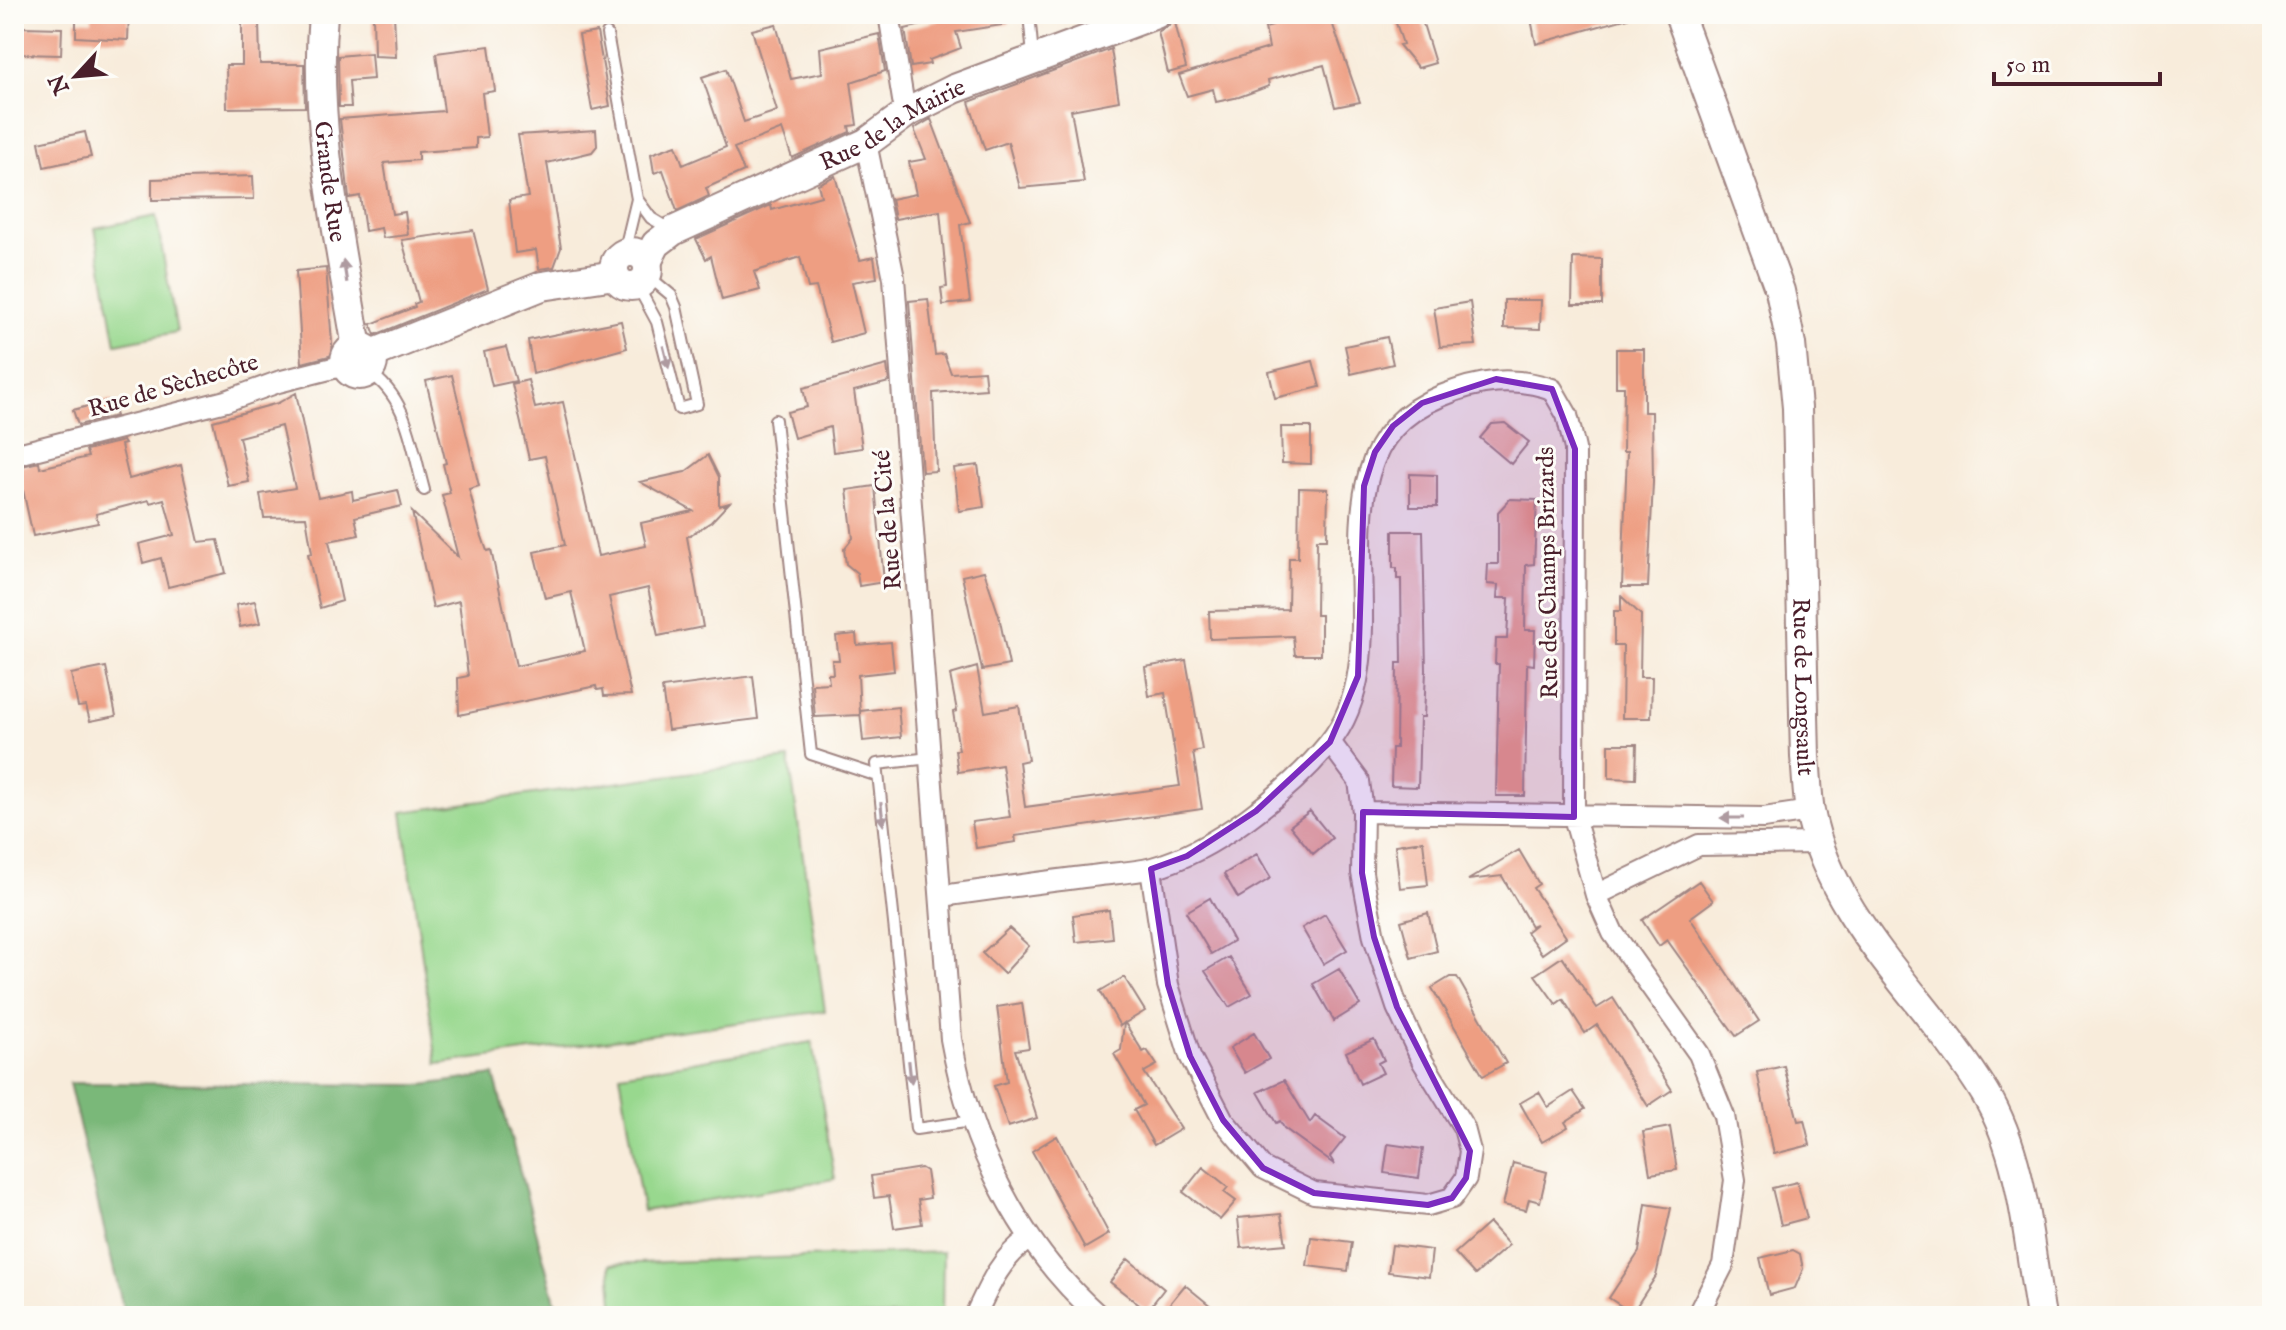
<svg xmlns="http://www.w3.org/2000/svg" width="2286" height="1330" viewBox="0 0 2286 1330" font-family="'IM FELL English',serif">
<rect width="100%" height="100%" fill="#fdfcf7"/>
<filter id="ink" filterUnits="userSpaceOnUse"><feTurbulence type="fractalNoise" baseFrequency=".0125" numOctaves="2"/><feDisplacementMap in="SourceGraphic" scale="16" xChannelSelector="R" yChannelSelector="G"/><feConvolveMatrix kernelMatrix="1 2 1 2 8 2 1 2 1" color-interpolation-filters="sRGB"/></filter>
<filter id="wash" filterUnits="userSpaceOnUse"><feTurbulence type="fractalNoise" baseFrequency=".006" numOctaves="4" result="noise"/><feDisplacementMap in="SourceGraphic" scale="32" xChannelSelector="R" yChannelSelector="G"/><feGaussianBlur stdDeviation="1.8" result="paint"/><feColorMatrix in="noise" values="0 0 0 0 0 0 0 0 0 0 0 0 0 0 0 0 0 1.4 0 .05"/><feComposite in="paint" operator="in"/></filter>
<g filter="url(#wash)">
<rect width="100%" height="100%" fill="#f8ecdb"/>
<!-- green -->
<path fill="#98d88e" stroke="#717c5c" stroke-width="2" d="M156,216L177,332L116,344L95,228Z
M789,759L825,1011L437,1064L402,812Z
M812,1042L835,1179L643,1211L620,1074Z
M943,1252L942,1316H614L610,1264Z"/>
<!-- forest -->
<path fill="#7ab879" stroke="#626c52" stroke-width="2" d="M494,1075L559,1316H125L69,1083L423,1085Z"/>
<g id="blocks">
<!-- building -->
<path fill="#ee9e82" d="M92,14H129L128,40L76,37V20L92,21Z
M373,14H394L396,57L374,56Z
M937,14H1009V24L956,32L961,48L929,60L930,64L911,67L905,29L938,21Z
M1173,14L1186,68L1168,73L1158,32L1169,25Z
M1268,14H1329L1360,102L1335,107L1324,65L1268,80L1269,86L1239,97L1216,102L1213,89L1187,96L1179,75L1269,48L1265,28L1272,26Z
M1393,14H1420L1435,63L1418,68L1399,45L1403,44Z
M1530,14H1627L1628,18L1536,44Z
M242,22H259L260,64H304L305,107L227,108L226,65H242Z
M776,24L791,79L822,73L820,48L879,34L885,71L851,82L857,125L849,126L850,132L792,158L782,129L734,148L744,171L706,188L709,196L677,211L663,170L654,173L651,154L676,145L683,165L726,147L702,77L726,69L744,122L777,111L752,30Z
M22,27L62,28L61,55L21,54Z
M597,32L610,106L592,110L579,35Z
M489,46L495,91L482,93L487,137L476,138V148L418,152V160L384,163L392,214L405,212L408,235L383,238L381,228L365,231L360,196L349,198L340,119L444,111L436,53Z
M1111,49L1119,101L1071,110L1084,182L1020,188L1008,142L985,150L969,102Z
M371,53L373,79L349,81L351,107H339L338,56Z
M931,119L970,222L960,225L970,302L943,305L941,288L947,287L940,211L895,219L891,199L916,194L909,162L926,159L914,129Z
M596,130L597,146L592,152L547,163L561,248L554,267L539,269L536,250L515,253L509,200L528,197L518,135Z
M85,132L91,157L44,167L39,142Z
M253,176L254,199L152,200V179Z
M835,176L860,260L874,257L877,278L852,282L864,333L831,342L816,287L808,288L800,257L754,272L760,290L722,300L711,256L706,259L696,239L771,205L772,210L821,196L818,184Z
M473,230L488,289L375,335L371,324L415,307L414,304L419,302L402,240Z
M1573,258L1602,259V305H1572Z
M326,268L333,355L302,363L296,271Z
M928,299L935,355L944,354L951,373L984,371L986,389L933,393L936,471L922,472L909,301Z
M1504,300H1541L1540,329L1504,328Z
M1470,302L1476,345L1440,347L1434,308Z
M621,321L627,348L533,374L528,340Z
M1387,337L1393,364L1351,374L1345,346Z
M506,347L516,381L492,386L484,352Z
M1616,349H1644V412H1652L1653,482L1648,587H1622L1627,452H1623L1624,387H1616Z
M1313,361L1320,387L1275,398L1269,372Z
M887,365L889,382L854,391L862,448L833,452L830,427L794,438L787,412L807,407L803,388Z
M452,375L479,486L469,489L479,528L487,551L491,550L516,666L585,651L571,592L545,598L534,552L565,545L545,456L529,459L512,384L528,380L535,408L563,402L598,556L646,546L641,523L693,511L640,482L685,472L708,455L719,477V506L729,503L711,522L687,537L703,627L658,636L648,588L609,597L631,695L604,696L603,689L597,690L596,686L459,715L458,678L468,676L459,601L433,608L412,512L458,557L442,495L450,493L443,464L446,463L426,381Z
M296,393L318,498L352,491L353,500L398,490L402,506L355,517L359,535L329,541L342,601L320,608L308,554L312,553L306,517L264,518L260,494L295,488L281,426L239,437L249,482L228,486L213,421L278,403Z
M111,400L116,416L78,425L73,410Z
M1505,423L1529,442L1511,464L1480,438L1492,424Z
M1281,427H1311V464L1282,463Z
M123,441L125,444L121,445L129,479L181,465L199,542L218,540L226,573L168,587L161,558L143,563L139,544L174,535L164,499L150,503L149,500L96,514L98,523L33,536L18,467L39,462L40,468L88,457L86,450Z
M978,465L984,507L959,511L954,468Z
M1410,474L1437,475V507H1410Z
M875,486L884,582L859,586L857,573L846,564L844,549L853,538L847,490Z
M1299,488L1328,489L1327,539H1317L1316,615H1321V655H1295L1293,636L1210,639L1209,611L1288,609L1289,558H1298Z
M1510,499L1537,500L1534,564L1526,565L1525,630H1535L1534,665L1527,664L1525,796H1496L1499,664H1495L1496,639H1507L1509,598H1497L1498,585L1487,584L1488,564H1498V512Z
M1393,531H1423L1426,670L1424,717H1420L1418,787L1391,786L1392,748H1396L1397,663H1402L1401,579H1397V568H1393Z
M984,571L999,616L1009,665L982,670L962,576Z
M1621,596L1641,615L1640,677H1652L1651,718H1622L1623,646H1614V611H1621Z
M255,601L260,623L240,627L236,605Z
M856,634L857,645L891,642L894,671L858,675L860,715L815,717L812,684L829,683L828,674H833L832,660H839L836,636Z
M1186,660L1202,750L1193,752L1202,809L1015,836L1016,842L976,848L972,822L1010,817L1002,765L958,772L955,750H959L953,712L957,711L950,675L977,667L985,712L1019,706L1028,760L1019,762L1025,807L1180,786L1165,693L1149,696L1145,667Z
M106,667L116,716L90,721L86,706L78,707L71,674Z
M753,676L758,719L668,730L662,688Z
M898,707L901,737L863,741L860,711Z
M1609,744H1637L1636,779L1609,778Z
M1310,811L1332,838L1313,854L1290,826Z
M1423,841L1428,885L1400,888L1395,845Z
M1519,850L1539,884L1533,888L1566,937L1542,954L1526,932L1536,924L1531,926L1502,876L1468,880Z
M1257,854L1271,878L1238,898L1224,874Z
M1699,881L1713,901L1690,918L1759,1021L1736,1036L1667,940L1659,946L1642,920Z
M1210,898L1233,941L1211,954L1186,912Z
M1109,910L1112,938L1076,942L1073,915Z
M1428,913L1437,951L1411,958L1401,921Z
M1325,914L1347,950L1323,964L1302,928Z
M1009,928L1029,946L1004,974L982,953Z
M1229,957L1252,994L1229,1007L1205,971Z
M1562,957L1597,1008L1613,998L1672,1090L1648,1106L1597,1025L1585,1033L1563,999L1556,1004L1535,975Z
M1339,969L1360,1005L1334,1021L1313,984Z
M1124,977L1145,1011L1125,1023L1143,1052L1147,1050L1157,1065L1144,1072L1181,1129L1154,1145L1134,1110L1144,1105L1114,1054L1121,1050L1124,1023L1120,1026L1100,991Z
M1450,977H1457L1506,1063L1483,1076L1432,988Z
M1022,1003L1029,1048L1015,1050L1037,1118L1008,1127L994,1086L1007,1082L997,1007Z
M1254,1033L1269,1059L1245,1073L1230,1048Z
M1374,1039L1384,1060L1378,1063L1383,1073L1360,1084L1346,1052Z
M1784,1066L1798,1121L1804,1120L1810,1145L1774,1154L1757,1072Z
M1284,1080L1310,1123L1315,1116L1345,1138L1330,1157L1335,1165L1284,1128L1280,1121L1276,1123L1258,1092Z
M1573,1091L1585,1109L1565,1122L1568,1127L1542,1142L1520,1103L1539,1092L1548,1107Z
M1670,1127L1677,1170L1650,1174L1643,1132Z
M1057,1136L1109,1234L1085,1248L1032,1151Z
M1388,1144L1423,1149L1419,1178L1384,1173Z
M1513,1163L1547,1172L1540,1202L1529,1199L1526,1210L1503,1205Z
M1203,1167L1228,1187L1224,1192L1236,1201L1220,1220L1183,1192Z
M921,1168L926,1171L930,1198L918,1200L922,1224L894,1228L889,1196L874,1198L871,1176Z
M1797,1182L1807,1218L1781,1225L1772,1188Z
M1646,1204L1671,1208L1656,1276L1632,1313L1609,1298L1639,1252Z
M1281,1214L1286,1244L1241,1248L1238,1218Z
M1489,1223L1509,1245L1475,1275L1455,1253Z
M1311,1237L1352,1242L1348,1271L1307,1266Z
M1392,1245L1432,1250L1429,1277L1388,1272Z
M1793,1250L1800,1254L1803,1269L1795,1288L1769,1295L1760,1258Z
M1128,1259L1164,1289L1147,1311L1110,1282Z
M1185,1285L1223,1316H1178L1167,1307Z"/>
</g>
</g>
<g filter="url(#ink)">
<use href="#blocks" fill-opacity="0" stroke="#a18683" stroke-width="2"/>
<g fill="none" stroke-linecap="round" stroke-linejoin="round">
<!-- lane casing -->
<g stroke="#a18683" stroke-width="14">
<path id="lane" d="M1029,14L1033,56
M607,34L637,199
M624,253L637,199L651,218L671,230
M637,285L657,322L679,409L697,404L676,307L671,295L647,275
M368,372C408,396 412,448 424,490
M775,420L811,754L878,776
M930,758L877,764L916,1129L972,1121"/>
</g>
<!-- street casing -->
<g stroke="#a18683" stroke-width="24">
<path id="street" d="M889,14L903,100L908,112
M866,143L894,278L951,1039C970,1145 1018,1244 1099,1316
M14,455L226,401L278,382L345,365
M1363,812L1764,818L1810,811
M1151,869L1168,985L1190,1056L1223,1120L1263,1168L1314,1193L1428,1205L1452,1198L1466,1178L1470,1151L1464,1128L1423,1062L1397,1007L1374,937L1362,873L1363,812L1359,781L1330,742
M1596,895L1699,845L1819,843
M942,896C992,889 1042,882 1092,876C1112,873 1133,873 1152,868C1213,852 1289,792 1329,743C1411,643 1295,455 1441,396C1480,380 1512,376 1552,389L1567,415L1575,449L1574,817L1596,895L1613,933L1699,1054L1724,1116L1735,1180L1723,1265L1697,1316
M975,1316C989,1286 1000,1259 1028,1239"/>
</g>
<!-- secondary casing -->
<g stroke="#a18683" stroke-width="32">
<g id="secondary">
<path id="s1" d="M323,14C313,125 339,238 357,348"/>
<path id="s2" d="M1679,14L1780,291L1791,344L1797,408L1805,757C1807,775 1807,794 1810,811C1830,920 1930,1002 1985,1093C2024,1157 2028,1244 2041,1316"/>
<circle cx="631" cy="269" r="17"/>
<path id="s3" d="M647,262L656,244L673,231L866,143L908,112L954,89L1156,14"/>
<circle cx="359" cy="361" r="14"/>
<path d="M372,354L542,286L615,275"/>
</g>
</g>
<!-- lane -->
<use href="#lane" stroke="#fff" stroke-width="10"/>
<!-- street -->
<use href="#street" stroke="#fff" stroke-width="20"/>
<!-- secondary -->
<use href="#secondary" stroke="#fff" stroke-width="28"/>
</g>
<!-- one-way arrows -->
<defs><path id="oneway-solid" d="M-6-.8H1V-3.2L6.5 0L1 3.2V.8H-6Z" transform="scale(2)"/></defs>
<g fill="#ae9aa0">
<use href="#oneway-solid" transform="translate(345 271) rotate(-99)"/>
<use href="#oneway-solid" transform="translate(666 357) rotate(76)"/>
<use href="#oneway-solid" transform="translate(882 814) rotate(84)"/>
<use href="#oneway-solid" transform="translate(1732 818) rotate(-180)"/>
<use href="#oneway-solid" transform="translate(910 1072) rotate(84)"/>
</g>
</g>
<!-- marked area -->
<path fill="#7b2cbf" fill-opacity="0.2" stroke="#7b2cbf" stroke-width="6" stroke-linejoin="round" d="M1496,379L1552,389L1575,449L1574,817L1363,812L1362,873L1374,937L1397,1007L1470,1151L1466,1178L1452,1198L1428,1205L1314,1193L1263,1168L1223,1120L1190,1056L1168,985L1151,869L1187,856L1256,811L1330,742L1358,676L1364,486L1375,452L1393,426L1422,403Z"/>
<g text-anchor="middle" stroke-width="6" stroke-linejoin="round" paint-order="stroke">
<!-- street labels -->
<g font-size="24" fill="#4a1f2b" stroke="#fdfcf7">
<text dy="8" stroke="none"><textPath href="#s3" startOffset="286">Rue de la Mairie</textPath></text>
<text dy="8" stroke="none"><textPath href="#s1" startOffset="168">Grande Rue</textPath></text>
<text transform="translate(173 385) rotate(-16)" y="8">Rue de Sèchecôte</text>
<text transform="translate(887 520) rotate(-95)" y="8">Rue de la Cité</text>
<text transform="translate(1547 573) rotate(-91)" y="8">Rue des Champs Brizards</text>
<text dy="8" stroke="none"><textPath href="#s2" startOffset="692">Rue de Longsault</textPath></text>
</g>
</g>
<!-- margin -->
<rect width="2286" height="1330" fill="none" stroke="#fdfcf7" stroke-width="48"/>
<!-- north arrow -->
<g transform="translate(76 76) rotate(244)" stroke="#fdfcf7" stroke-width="6" paint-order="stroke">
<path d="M0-6L14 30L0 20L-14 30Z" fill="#4a1f2b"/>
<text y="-12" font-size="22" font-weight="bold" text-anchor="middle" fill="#4a1f2b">N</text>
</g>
<!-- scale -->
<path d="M1994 72v12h166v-12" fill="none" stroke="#4a1f2b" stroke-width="4"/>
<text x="2006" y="72" font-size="24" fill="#4a1f2b" stroke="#fdfcf7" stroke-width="6" paint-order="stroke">50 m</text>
</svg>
